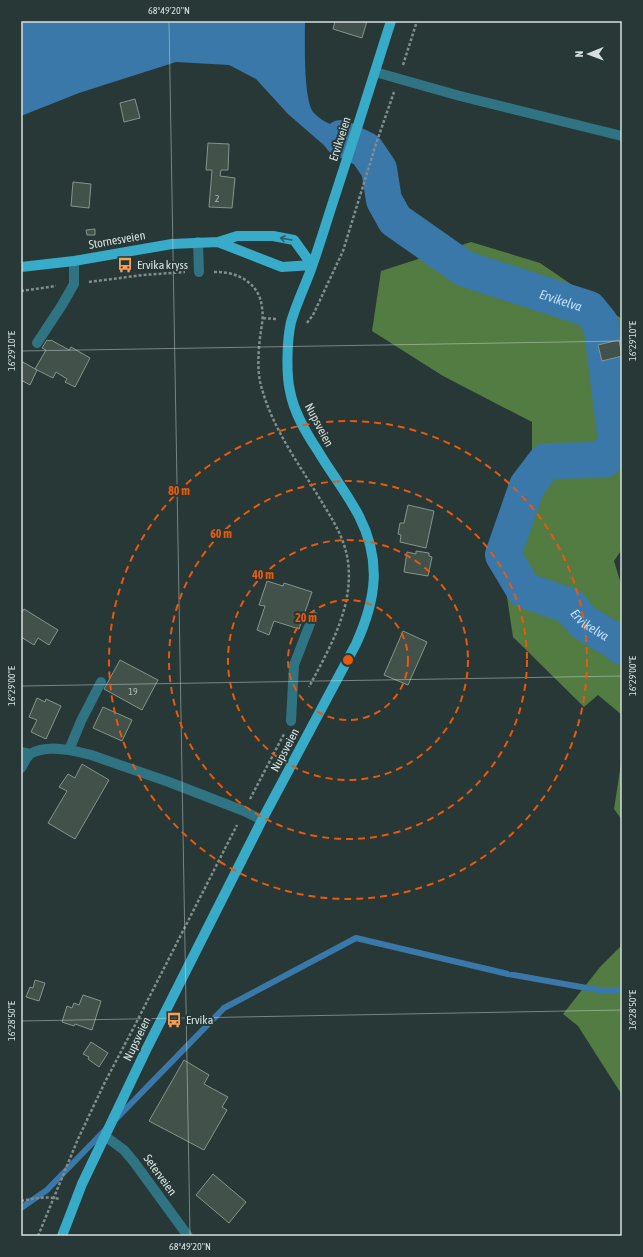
<svg xmlns="http://www.w3.org/2000/svg" width="643" height="1257" viewBox="0 0 643 1257" font-family="'Asap Condensed',sans-serif">
<rect width="100%" height="100%" fill="#273837"/>
<!-- forest -->
<path fill="#527c41" d="M471,242L540,263L622,319V549L614,561L622,587V715L598,695L584,707L513,637L504,577L532,487V422L443,376L372,331L381,271Z
M622,757V820L614,809Z
M622,945V1095L578,1026L563,1014L600,967Z"/>
<!-- water -->
<path fill="#3978a8" d="M21,21H305C305,39 303,102 314,113C322,122 333,125 344,129L338,147H326L288,114L256,79L229,65L176,62L79,93L21,116Z"/>
<g fill="none" stroke-linecap="round" stroke-linejoin="round">
<!-- stream -->
<path stroke="#3978a8" stroke-width="6" d="M116,1119L224,1008L356,938L508,974L598,990H622
M21,1208L47,1190L105,1130"/>
<!-- river -->
<path stroke="#3978a8" stroke-width="36" id="s1" d="M341,138L366,150L379,169L384,200L395,220L465,269L589,309L601,324L616,441L604,460L546,461L527,486L503,555L524,590L570,606L583,622L620,644L622,647"/>
</g>
<!-- building -->
<path fill="#42514a" stroke="#85958d" d="M335,21H367L362,38L333,29Z
M135,99L140,118L124,122L120,103Z
M208,143L229,144L228,170H221L220,176L235,178L232,208L209,207L212,170H206Z
M73,182L91,184L89,208L71,206Z
M95,229V235H87L86,230Z
M47,340L50,341L51,340L69,350L71,347L90,358L75,387L65,382L67,379L56,372L53,378L35,369L46,350L42,348Z
M619,340L622,356L602,361L598,345Z
M21,361L37,370L30,385L21,380Z
M408,505L434,511L426,548L400,542L401,535L398,534L400,523H404Z
M416,551L429,553V556L432,557L428,576L404,572L407,552L416,554Z
M267,581L283,586L284,583L312,592L299,629L274,621L269,635L257,630L265,606L259,605Z
M24,609L58,630L49,645L38,638L34,645L21,637V614Z
M403,631L427,642L408,685L384,675Z
M120,660L158,680L142,710L104,689Z
M37,698L45,702L46,699L61,706L46,739L31,732L37,720L29,717Z
M103,707L132,720L122,741L93,728Z
M82,764L109,780L75,839L48,823L67,791L59,787L68,774L75,778Z
M35,980L45,983L39,1001L26,997L30,987L33,988Z
M83,995L101,1001L92,1030L75,1024L74,1026L62,1022L67,1006L72,1008L74,1003L79,1005Z
M91,1042L108,1053L99,1067L88,1059L89,1057L83,1054Z
M184,1060L209,1075L204,1084L228,1097L222,1107L227,1110L204,1150L149,1121Z
M213,1174L246,1202L229,1223L196,1195Z"/>
<g fill="none" stroke-linecap="round" stroke-linejoin="round">
<!-- path -->
<path stroke="#7f8d8c" stroke-width="2.5" stroke-dasharray="3 2" stroke-linecap="butt" d="M403,65L417,21
M214,272C237,271 260,283 262,308C264,318 261,328 260,338C258,354 257,374 262,389C273,429 299,464 320,499C332,519 345,538 348,562C354,607 329,649 309,687
M89,282L143,275L185,272
M21,291L56,286
M263,318L276,319
M307,323L313,315L343,251L376,144L394,92
M250,799L284,734
M21,1201C35,1198 47,1196 60,1199
M38,1236L78,1139L105,1082L134,1027L237,825"/>
<!-- minor -->
<path stroke="#307383" stroke-width="10" d="M375,72L460,96L622,136
M198,242L199,272
M37,343L62,305L74,284V261
M291,721L294,665L313,616
M69,750L81,721L101,682
M21,752L30,754C47,744 73,750 91,755L169,782L244,811L262,820
M21,768L26,759L30,754
M105,1136L124,1150L134,1162L188,1236"/>
<!-- major -->
<path stroke="#37abc7" stroke-width="10" d="M218,242L282,267L312,265
M21,267L74,261L172,244L218,242L237,236H273L294,240L312,265
M62,1236L82,1184L146,1050L262,820L356,644C376,600 382,561 359,516C347,493 331,473 318,451C306,433 294,413 290,391C286,374 287,339 291,322C296,305 304,288 310,272C318,250 325,227 332,205C352,144 372,82 391,21"/>
</g>
<!-- one-way arrows -->
<defs><path id="oneway-shaft" d="M-6 0H5M1.5-3L5.5 0L1.5 3" fill="none" stroke-width="1.6" stroke-linecap="round" stroke-linejoin="round"/></defs>
<use stroke="#2d6069" href="#oneway-shaft" transform="translate(286 239) rotate(-170)"/>
<!-- ticks -->
<path fill="none" stroke="#d6e0df" stroke-width="1" stroke-opacity="0.45" d="M169,21L190,1236M21,351L622,341M21,686L622,676M21,1021L622,1010"/>
<!-- distance rings -->
<g fill="none" stroke="#e8590c" stroke-width="2" stroke-dasharray="7 5">
<circle cx="348" cy="660" r="60"/>
<circle cx="348" cy="660" r="120"/>
<circle cx="348" cy="660" r="179"/>
<circle cx="348" cy="660" r="239"/>
</g>
<!-- icons -->
<defs>
<g id="bus-bare" transform="scale(1.2)"><path d="M-5-6H5V4H4V6H2V4H-2V6H-4V4H-5ZM-3.5-4V0h7V-4ZM-3.5 1.2v1.5H-2V1.2ZM2 1.2v1.5H3.5V1.2Z" fill="#fb9e51" stroke="#273837" stroke-width="2.5" paint-order="stroke"/></g>
</defs>
<g fill-rule="evenodd">
<use href="#bus-bare" x="125" y="265"/>
<use href="#bus-bare" x="174" y="1020"/>
</g>
<g text-anchor="middle" stroke-width="4" stroke-linejoin="round" paint-order="stroke">
<!-- number labels -->
<g font-size="10" fill="#b1bcba">
<text x="217" y="202">2</text>
<text x="133" y="695">19</text>
</g>
<!-- street labels -->
<g font-size="12" fill="#d6e0df" stroke="#273837">
<text transform="translate(340 139) rotate(-72)" y="4">Ervikveien</text>
<text transform="translate(117 240) rotate(-10)" y="4">Stornesveien</text>
<text transform="translate(319 425) rotate(62)" y="4">Nupsveien</text>
<text transform="translate(285 750) rotate(-62)" y="4">Nupsveien</text>
<text transform="translate(137 1039) rotate(-64)" y="4">Nupsveien</text>
<text transform="translate(160 1175) rotate(54)" y="4">Seterveien</text>
</g>
<!-- poi labels -->
<g font-size="12" fill="#d6e0df" stroke="#273837" text-anchor="start">
<text x="137" y="269">Ervika kryss</text>
<text x="186" y="1024">Ervika</text>
</g>
<!-- water labels -->
<g font-size="13" font-style="italic" fill="#bfe0fb" stroke="#273837">
<text dy="5" stroke="none"><textPath href="#s1" startOffset="291">Ervikelva</textPath></text>
<text dy="5" stroke="none"><textPath href="#s1" startOffset="760">Ervikelva</textPath></text>
</g>
</g>
<circle cx="348" cy="660" r="6" fill="#e8590c" stroke="#273837" stroke-width="2"/>
<g font-size="12" text-anchor="middle" font-weight="bold" fill="#e8590c" stroke="#273837" stroke-width="4" stroke-linejoin="round" paint-order="stroke">
<text x="179" y="495">80 m</text>
<text x="221" y="538">60 m</text>
<text x="263" y="579">40 m</text>
<text x="306" y="622">20 m</text>
</g>
<!-- border -->
<rect width="643" height="1257" fill="none" stroke="#273837" stroke-width="44"/>
<!-- north arrow -->
<g transform="translate(589 54) rotate(269)" stroke="#273837" stroke-width="3" paint-order="stroke">
<path d="M0-3L7 15L0 10L-7 15Z" fill="#d6e0df"/>
<text y="-6" font-size="11" font-weight="bold" text-anchor="middle" fill="#d6e0df">N</text>
</g>
<rect x="22" y="22" width="599" height="1213" fill="none" stroke="#d6e0df" stroke-width="1.5"/>
<g font-size="10" text-anchor="middle" fill="#d6e0df">
<text x="169" y="14">68°49'20"N</text>
<text transform="translate(632 341) rotate(-90)" y="4">16°29'10"E</text>
<text transform="translate(11 351) rotate(-90)" y="4">16°29'10"E</text>
<text transform="translate(632 676) rotate(-90)" y="4">16°29'00"E</text>
<text transform="translate(11 686) rotate(-90)" y="4">16°29'00"E</text>
<text transform="translate(632 1010) rotate(-90)" y="4">16°28'50"E</text>
<text transform="translate(11 1021) rotate(-90)" y="4">16°28'50"E</text>
<text x="190" y="1250">68°49'20"N</text>
</g>
</svg>
